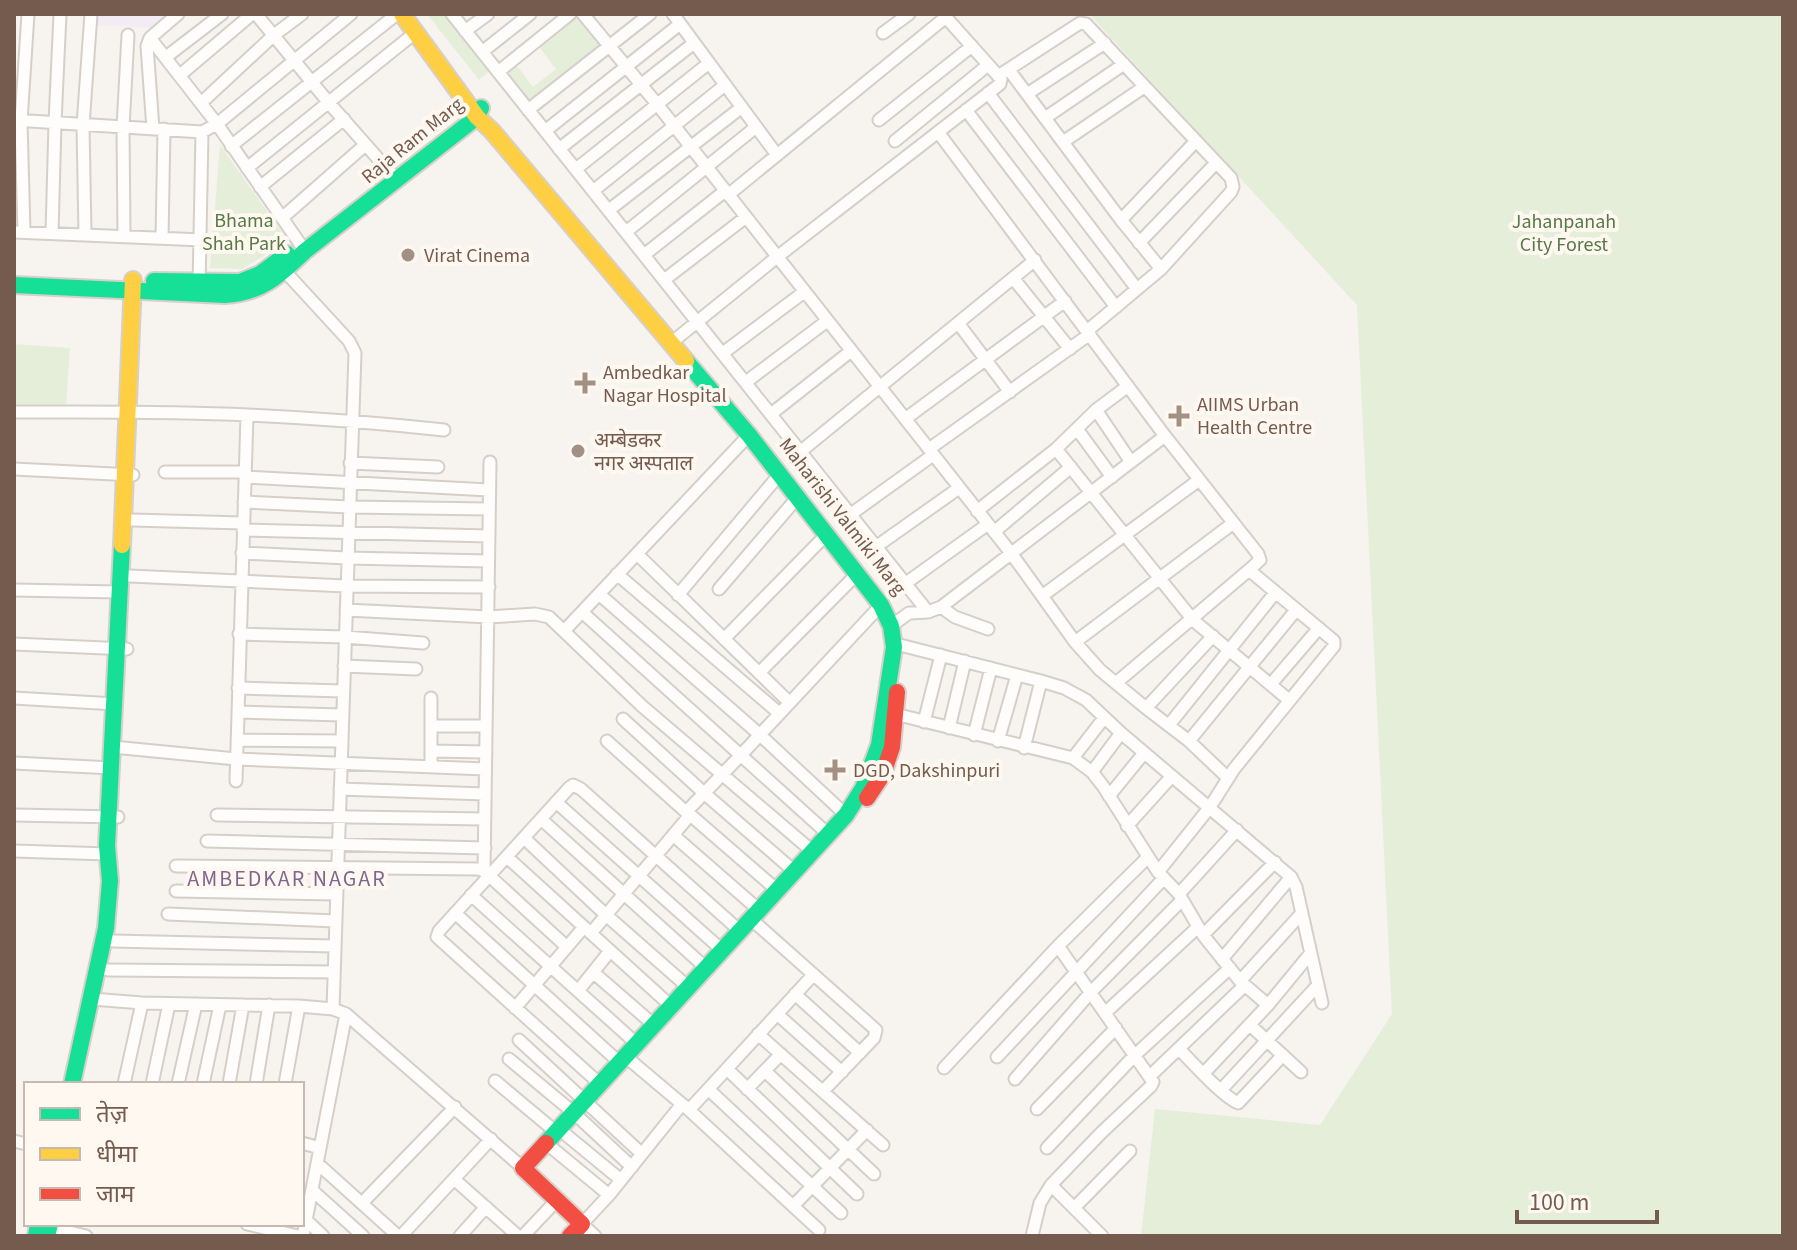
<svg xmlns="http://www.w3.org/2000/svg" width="1797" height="1250" viewBox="0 0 1797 1250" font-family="'Source Sans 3','Noto Sans Devanagari',sans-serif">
<rect width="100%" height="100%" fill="#f7f3ee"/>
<!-- education -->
<path fill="#f4ecf4" d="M93,14H175L158,28L93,25Z"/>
<!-- green -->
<path fill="#e5eed9" d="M427,14H450L493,68L479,80Z
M573,14H582L607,45L529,107L501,72L514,62L533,87L556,69L536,43Z
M1089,14H1783V1236H1141L1155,1109L1320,1125L1392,1014L1357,305Z
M220,145L288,241L242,269L210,268Z
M14,344L70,348L66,407H14Z"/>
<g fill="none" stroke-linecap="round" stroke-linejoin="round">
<!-- street casing -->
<g stroke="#d5cfc9" stroke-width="15">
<path id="street" d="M178,14L150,38L217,124L305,251
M256,14L329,103L396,179
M452,14L928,612
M583,14L657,104L1011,553L1075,642L1100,670L1146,708L1189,741L1228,778
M673,14L777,155
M465,31L488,14
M883,33L909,14
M150,38L147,46L153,129
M482,52L530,14
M166,57L222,14
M1009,70L1121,220L1161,269L1087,331
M498,72L570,14
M180,75L252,14
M998,76L1080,23L1086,24L1231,178L1233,187L1231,192L1161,269
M988,93L1137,289
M1027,94L1105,43
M201,103L274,35L302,14
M528,110L650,14
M966,110L1116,307
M1045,118L1124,64
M14,120L202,132L217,124L351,14
M879,120L972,46
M545,131L680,24
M938,132L1165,436L1258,554L1260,560L1249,570L1334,641V646L1234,769L1210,807L1158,872
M895,141L988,65
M1063,142L1144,87
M231,146L397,14
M559,149L694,43
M247,168L416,32
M576,169L709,63
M260,187L344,119
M593,191L725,85
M728,195L946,17
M609,210L742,107
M282,218L365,145
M1121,220L1196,141
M14,232L202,240
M24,232L21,121L28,14
M626,232L756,127
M52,233L55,123L60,14
M85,235L83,125L91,14
M124,236L123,127L128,35
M162,238L164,129
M1139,243L1216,163
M644,255L725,191
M280,266L349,341L355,353L333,1009
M1013,278L1070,349
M664,280L746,217
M199,288L202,132
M958,323L1010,392
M671,343L777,257L1000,84L1001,79L943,14
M723,353L804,292
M746,382L827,321
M1096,410L1131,462
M14,412C92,412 170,411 248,415C313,418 379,423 444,430
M771,414L851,351
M905,419L1065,301
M1077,429L1112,477
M929,449L1090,334
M1056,449L1193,620L1289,700
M800,452L1035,260
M350,463L438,467
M14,469L133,475
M165,472H245
M245,477L489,490
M244,502L349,507L489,509
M977,511L1056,449L1096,410L1128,386
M851,514L933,455
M132,520L243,523
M243,530L489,536
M994,532L1071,467
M877,546L959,488
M242,553L347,558L488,561
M637,554L789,702
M617,574L779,713
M130,576L346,586L489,587
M906,583L988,524
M719,589L797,498
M14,590L119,592
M599,594L759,734L846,815
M678,595L779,475
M1042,596L1199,480
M941,607L955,617L988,629
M346,610L489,617L535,614L549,617L642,706L812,851
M582,612L828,834
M891,626L909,613L928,612L941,607L1165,436
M564,631L749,435
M239,634L345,637L423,643
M724,639L826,535
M1075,642L1232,524
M14,644L127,649
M900,645L1041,681L1064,688L1086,700L1121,733L1291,877L1296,887L1322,1003
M344,666L416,669
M759,673L857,574
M1116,683L1249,570
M1271,684L1319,628
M238,688L343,691
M14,698L115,704
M1146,708L1213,636
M238,712L342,715
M895,714L1073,758L1092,772L1103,786L1158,872L1179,894L1203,935L1240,981L1268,1005
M623,719L704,793L794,871
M924,722L941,655
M1169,725L1275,593
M431,726H486
M949,728L965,661
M974,735L991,668
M237,740L341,741
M607,741L686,812L741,755L881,605
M998,741L1017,675
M1189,741L1296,610
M113,747L236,759L485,769
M1024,748L1041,681
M431,751L486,752
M1073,758L1104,718
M14,763L112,768
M431,767V698
M1092,772L1121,733
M236,781L247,415
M340,789L485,794
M1109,796L1144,753
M556,802L722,950
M687,812L777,890
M14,815L118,817
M217,815L485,819
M541,819L706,968
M1127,826L1172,776
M673,835L759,910
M524,838L606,915L688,987
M207,841L485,848
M14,851L108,854
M507,857L671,1006
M176,866L478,869L484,871L567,947
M484,871L490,462
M176,891L336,894
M1179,894L1237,830
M471,895L637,1044
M455,913L620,1063
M168,914L335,921
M751,919L876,1030L874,1038L823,1091
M591,933L690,815
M1203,935L1275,862
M113,941L335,946
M1058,946L1153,1082L1151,1086L1101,1133L1051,1185L1102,1236
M1222,959L1291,877
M108,970L334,972
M594,973L654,1025
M1240,981L1301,914
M578,991L610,951
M795,994L860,1053
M92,999L142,1003L299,1006L333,1009L346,1014L523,1168
M515,1008L584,927
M1105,1013L1198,927
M777,1014L842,1072
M1250,1025L1301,1072
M758,1034L883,1145
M519,1040L642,1154
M1179,1049C1193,1063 1222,1096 1238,1103L1283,1055
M625,1056L689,1110L819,1230
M997,1057L1164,878
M509,1059L574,1113L632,1167
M944,1068L1058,946L1148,857
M727,1069L857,1194
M765,1071L874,1174
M1204,1073L1268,1005L1310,954
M1150,1076L1245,985
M1015,1079L1091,992L1182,900
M495,1081L556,1132
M124,1084L142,1003
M152,1084L169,1004
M178,1084L196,1004
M203,1084L220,1005
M229,1084L243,1005
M256,1084L269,1005
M285,1084L299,1006
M600,1084L437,937L439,931L569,788L573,785L581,789L740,931
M708,1089L841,1213
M747,1089L781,1054
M1221,1090L1318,985
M1037,1109L1116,1028
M689,1110L813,975
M559,1129L621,1180
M14,1141L26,1144
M302,1143L320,1148
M546,1143L609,1195
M1047,1148L1135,1055L1230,968
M317,1163L398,1236
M454,1179L518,1236
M312,1190L363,1236
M362,1203L455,1107
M793,1206L867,1130
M1074,1208L1130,1151
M306,1220L323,1236
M247,1224L298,1236
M49,1227L86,1236
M303,1236L346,1014
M401,1236L491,1139
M460,1236L486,1207
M523,1236L557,1200
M595,1236L582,1224L609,1195L682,1104
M1032,1236L1040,1203L1051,1185"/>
</g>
<!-- fast casing -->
<g stroke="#d7d0ca" stroke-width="20">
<path id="fast" d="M154,281L240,282L260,274L287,254
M14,285L225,295C262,293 280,275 305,251L477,117L481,108
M72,1084L106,928L110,881L107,846L122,545
M546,1143L846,815L863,788L879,745L894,647L891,626L881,605L749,435L686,361
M36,1236L38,1224
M47,1236L50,1224"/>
</g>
<!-- slow casing -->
<g stroke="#d7d0ca" stroke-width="20">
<path id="slow" d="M402,14L477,117L492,131L686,361
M122,545L133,280"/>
</g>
<!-- jam casing -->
<g stroke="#d7d0ca" stroke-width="20">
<path id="jam" d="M867,798L883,774L892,747L897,692
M546,1143L523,1168L582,1224L570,1236"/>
</g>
<!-- street -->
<use href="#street" stroke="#fefdfc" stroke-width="11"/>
<!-- fast -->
<use href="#fast" stroke="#16e098" stroke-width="16"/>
<!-- slow -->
<use href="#slow" stroke="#ffcf43" stroke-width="16"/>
<!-- jam -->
<use href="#jam" stroke="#f24e42" stroke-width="16"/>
</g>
<!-- markers -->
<g fill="#a29086" stroke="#fef8f0" stroke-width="3">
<circle cx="408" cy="255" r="8"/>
<path d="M581 371h8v8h8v8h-8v8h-8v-8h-8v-8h8z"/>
<path d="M1175 404h8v8h8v8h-8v8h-8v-8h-8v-8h8z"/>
<circle cx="578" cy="451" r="8"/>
<path d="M831 758h8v8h8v8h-8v8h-8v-8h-8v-8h8z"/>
</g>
<g text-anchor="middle" stroke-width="8" stroke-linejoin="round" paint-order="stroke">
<!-- street labels -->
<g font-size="20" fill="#755b4e" stroke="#fef8f0">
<text transform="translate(412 140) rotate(-39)" y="7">Raja Ram Marg</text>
<text transform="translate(843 516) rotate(52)" y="7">Maharishi Valmiki Marg</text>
</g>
<!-- park labels -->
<g font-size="20" fill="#577a46" stroke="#fef8f0">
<text x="244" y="227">Bhama<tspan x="244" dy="23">Shah Park</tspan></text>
<text x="1564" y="228">Jahanpanah<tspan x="1564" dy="23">City Forest</tspan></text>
</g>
<!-- poi labels -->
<g font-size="20" fill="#755b4e" stroke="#fef8f0" text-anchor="start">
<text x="424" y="262">Virat Cinema</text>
<text x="603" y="379">Ambedkar<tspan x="603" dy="23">Nagar Hospital</tspan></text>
<text x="1197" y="411">AIIMS Urban<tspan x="1197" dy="23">Health Centre</tspan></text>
<text x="594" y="447">अम्बेडकर<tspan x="594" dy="23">नगर अस्पताल</tspan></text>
<text x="853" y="777">DGD, Dakshinpuri</text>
</g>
<!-- neighbourhood labels -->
<g font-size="22" letter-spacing="2" fill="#816690" stroke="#fef8f0">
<text x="287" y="886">AMBEDKAR NAGAR</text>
</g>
</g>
<!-- border -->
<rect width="1797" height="1250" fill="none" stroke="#755b4e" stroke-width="32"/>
<!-- legend -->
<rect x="24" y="1082" width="280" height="144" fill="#fef8f0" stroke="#c7b9af" stroke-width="2"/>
<rect x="40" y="1108" width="40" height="12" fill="#16e098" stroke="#c7b9af" stroke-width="2"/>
<text x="96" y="1122" font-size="24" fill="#755b4e">तेज़</text>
<rect x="40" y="1148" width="40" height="12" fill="#ffcf43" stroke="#c7b9af" stroke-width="2"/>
<text x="96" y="1162" font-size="24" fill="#755b4e">धीमा</text>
<rect x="40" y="1188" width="40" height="12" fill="#f24e42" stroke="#c7b9af" stroke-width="2"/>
<text x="96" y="1202" font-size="24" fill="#755b4e">जाम</text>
<!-- scale -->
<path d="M1517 1210v12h140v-12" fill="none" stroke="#755b4e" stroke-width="4"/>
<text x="1529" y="1210" font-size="24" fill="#755b4e" stroke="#fef8f0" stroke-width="6" paint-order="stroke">100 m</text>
</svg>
